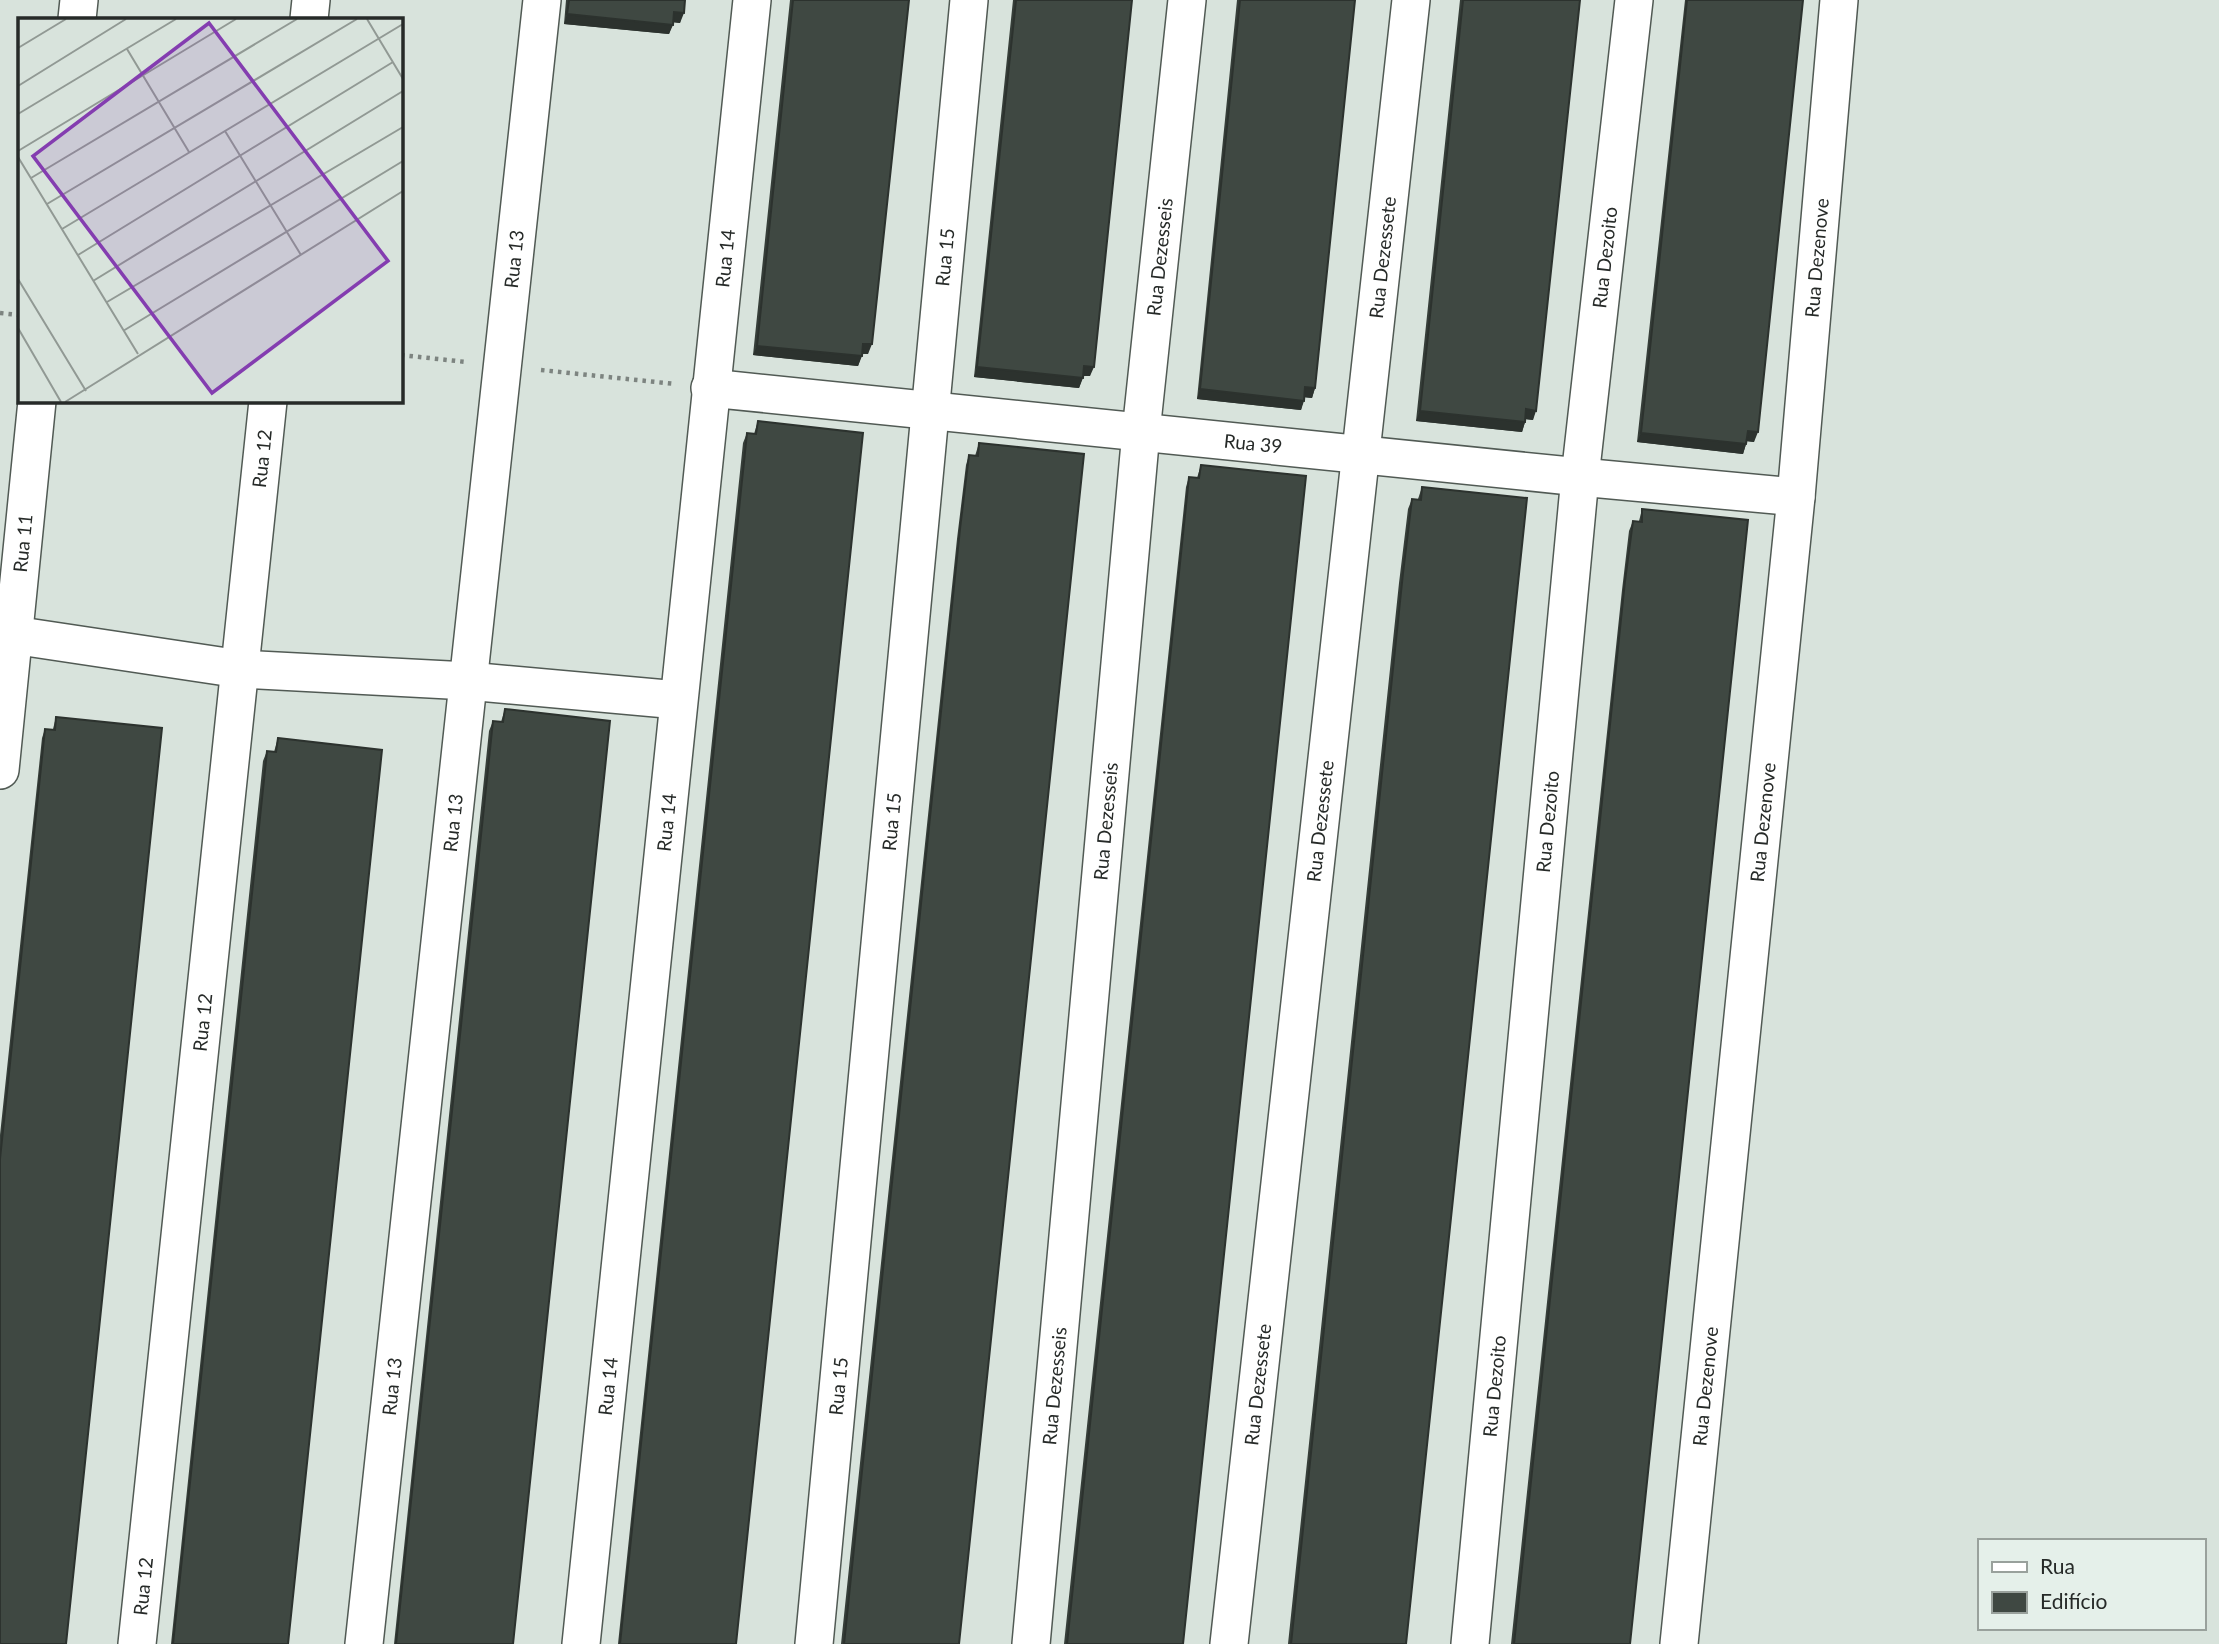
<svg xmlns="http://www.w3.org/2000/svg" width="2219" height="1644" viewBox="0 0 2219 1644" font-family="Lato,sans-serif">
<rect width="100%" height="100%" fill="#d8e3dc"/>
<g fill="none" stroke-linecap="round" stroke-linejoin="round">
<!-- minor casing -->
<g stroke="#515a54" stroke-width="40">
<g id="minor">
<path d="M77,19L79,0"/>
<path d="M309,19L311,0"/>
<path id="s1" d="M710,388L1580,477L1796,497"/>
<path d="M0,633L240,669L468,681L678,700"/>
<path id="s2" d="M0,770L37,401"/>
<path id="s3" d="M137,1644L268,401"/>
<path id="s4" d="M364,1644L542,0"/>
<path id="s5" d="M581,1644L752,0"/>
<path id="s6" d="M814,1644L969,0"/>
<path id="s7" d="M1031,1644L1141,432L1187,0"/>
<path id="s8" d="M1229,1644L1411,0"/>
<path id="s9" d="M1470,1644L1580,477L1634,0"/>
<path id="s10" d="M1679,1644L1796,497L1839,0"/>
</g>
</g>
<!-- path -->
<path stroke="#7d8480" stroke-width="4.5" stroke-dasharray="3.5 5" stroke-linecap="butt" d="M0,313L19,315
M401,355L466,362
M541,370L675,384"/>
<!-- minor -->
<use href="#minor" stroke="#fff" stroke-width="37"/>
</g>
<!-- wall -->
<path fill="#363e39" d="M566,0H685L680,23L673,22L669,34L564,24Z
M790,0H909L868,354H862L858,366L753,355Z
M1013,0H1132L1090,376H1083L1079,388L974,377Z
M1237,0H1355L1315,388L1312,398L1304,397L1301,410L1197,399Z
M1460,0H1580L1533,420L1526,419L1522,432L1416,421Z
M1685,0H1803L1754,442L1747,441L1743,454L1637,442Z
M758,421L736,1644H618L743,443L747,433L754,434Z
M979,443L959,1644H841L957,539L966,465L969,455L975,456Z
M1201,465L1183,1644H1064L1186,487L1189,477L1197,478Z
M1422,487L1406,1644H1288L1399,583L1408,509L1412,499H1418Z
M1642,509L1630,1644H1511L1622,590L1629,531L1633,521H1639Z
M505,709L513,1644H394L489,731L493,721L501,722Z
M56,717L0,1644V1135L42,738L45,729H53Z
M278,738L288,1644H171L263,761L267,751L274,752Z"/>
<!-- shaded-wall -->
<path fill="#2c322e" d="M674,12L684,13L680,23L671,22Z
M567,14L673,25L669,34L564,24Z
M863,344H872L868,354L859,353Z
M757,346L862,356L858,366L753,355Z
M1084,366L1094,367L1090,376H1081Z
M977,367L1083,378L1079,388L974,377Z
M1305,387L1315,388L1312,398L1302,397Z
M1200,389L1304,401L1301,410L1197,399Z
M1526,409L1536,411L1533,420L1523,419Z
M1420,411L1525,422L1522,432L1416,421Z
M1748,431L1758,432L1754,442L1745,441Z
M1641,433L1746,444L1743,454L1637,442Z"/>
<!-- building -->
<path fill="#3f4842" stroke="#2c322e" stroke-width="2" d="M569,0H685L684,13L674,12L673,25L567,14Z
M793,0H909L872,344H863L862,356L757,346Z
M1016,0H1132L1094,367L1084,366L1083,378L977,367Z
M1240,0H1355L1315,388L1305,387L1304,401L1200,389Z
M1463,0H1580L1536,411L1526,409L1525,422L1420,411Z
M1687,0H1803L1758,432L1748,431L1746,444L1641,433Z
M758,421L863,433L736,1644H620L747,433L756,434Z
M979,443L1084,454L959,1644H844L960,529L969,455L978,456Z
M1201,465L1306,476L1183,1644H1067L1189,477L1199,478Z
M1422,487L1527,498L1406,1644H1291L1403,573L1412,499L1421,500Z
M1642,509L1748,520L1630,1644H1514L1625,581L1633,521L1642,522Z
M505,709L610,721L513,1644H396L493,721L503,722Z
M56,717L162,728L66,1644H0V1159L45,729L55,730Z
M278,738L382,750L288,1644H173L267,751L276,752Z"/>
<g text-anchor="middle" stroke-width="7" stroke-linejoin="round" paint-order="stroke">
<!-- street labels -->
<g font-size="19" fill="#262a28" stroke="#e5f0ea">
<text dy="7" stroke="none"><textPath href="#s6" startOffset="1393">Rua 15</textPath></text>
<text dy="7" stroke="none"><textPath href="#s7" startOffset="1393">Rua Dezesseis</textPath></text>
<text dy="7" stroke="none"><textPath href="#s9" startOffset="1393">Rua Dezoito</textPath></text>
<text dy="7" stroke="none"><textPath href="#s4" startOffset="1393">Rua 13</textPath></text>
<text dy="7" stroke="none"><textPath href="#s5" startOffset="1393">Rua 14</textPath></text>
<text dy="7" stroke="none"><textPath href="#s8" startOffset="1395">Rua Dezessete</textPath></text>
<text dy="7" stroke="none"><textPath href="#s10" startOffset="1393">Rua Dezenove</textPath></text>
<text dy="7" stroke="none"><textPath href="#s1" startOffset="546">Rua 39</textPath></text>
<text dy="7" stroke="none"><textPath href="#s3" startOffset="1192">Rua 12</textPath></text>
<text dy="7" stroke="none"><textPath href="#s2" startOffset="228">Rua 11</textPath></text>
<text dy="7" stroke="none"><textPath href="#s4" startOffset="826">Rua 13</textPath></text>
<text dy="7" stroke="none"><textPath href="#s5" startOffset="826">Rua 14</textPath></text>
<text dy="7" stroke="none"><textPath href="#s6" startOffset="826">Rua 15</textPath></text>
<text dy="7" stroke="none"><textPath href="#s7" startOffset="826">Rua Dezesseis</textPath></text>
<text dy="7" stroke="none"><textPath href="#s8" startOffset="828">Rua Dezessete</textPath></text>
<text dy="7" stroke="none"><textPath href="#s9" startOffset="826">Rua Dezoito</textPath></text>
<text dy="7" stroke="none"><textPath href="#s10" startOffset="826">Rua Dezenove</textPath></text>
<text dy="7" stroke="none"><textPath href="#s3" startOffset="625">Rua 12</textPath></text>
<text dy="7" stroke="none"><textPath href="#s4" startOffset="259">Rua 13</textPath></text>
<text dy="7" stroke="none"><textPath href="#s5" startOffset="259">Rua 14</textPath></text>
<text dy="7" stroke="none"><textPath href="#s6" startOffset="259">Rua 15</textPath></text>
<text dy="7" stroke="none"><textPath href="#s7" startOffset="259">Rua Dezesseis</textPath></text>
<text dy="7" stroke="none"><textPath href="#s8" startOffset="261">Rua Dezessete</textPath></text>
<text dy="7" stroke="none"><textPath href="#s9" startOffset="259">Rua Dezoito</textPath></text>
<text dy="7" stroke="none"><textPath href="#s10" startOffset="259">Rua Dezenove</textPath></text>
<text dy="7" stroke="none"><textPath href="#s3" startOffset="58">Rua 12</textPath></text>
</g>
</g>
<!-- overview -->
<g transform="translate(18 18)">
<rect width="385" height="385" fill="#d8e3dc"/>
<path fill="none" stroke="#919994" stroke-width="2" d="M349,1L385,61M0,30L48,1M109,31L171,134M0,68L108,1M0,96L158,1M207,113L283,237M0,133L218,1M0,139L120,336M13,160L279,1M29,186L339,1M44,211L385,6M60,237L375,44M0,261L68,373M75,263L385,73M89,284L385,109M0,310L43,384M105,313L385,143M47,384L385,173"/>
<path fill="#843db0" fill-opacity="0.15" stroke="#843db0" stroke-width="3.5" d="M191,5L370,243L194,375L15,138Z"/>
<rect width="385" height="385" fill="none" stroke="#262a28" stroke-width="3.5"/>
</g>
<!-- legend -->
<rect x="1978" y="1539" width="228" height="91" fill="#e5f0ea" stroke="#99a19c" stroke-width="2"/>
<rect x="1992" y="1562" width="35" height="10" fill="#ffffff" stroke="#99a19c" stroke-width="2"/>
<text x="2040" y="1574" font-size="21" fill="#262a28">Rua</text>
<rect x="1992" y="1592" width="35" height="21" fill="#3f4842" stroke="#99a19c" stroke-width="2"/>
<text x="2040" y="1609" font-size="21" fill="#262a28">Edifício</text>
</svg>
